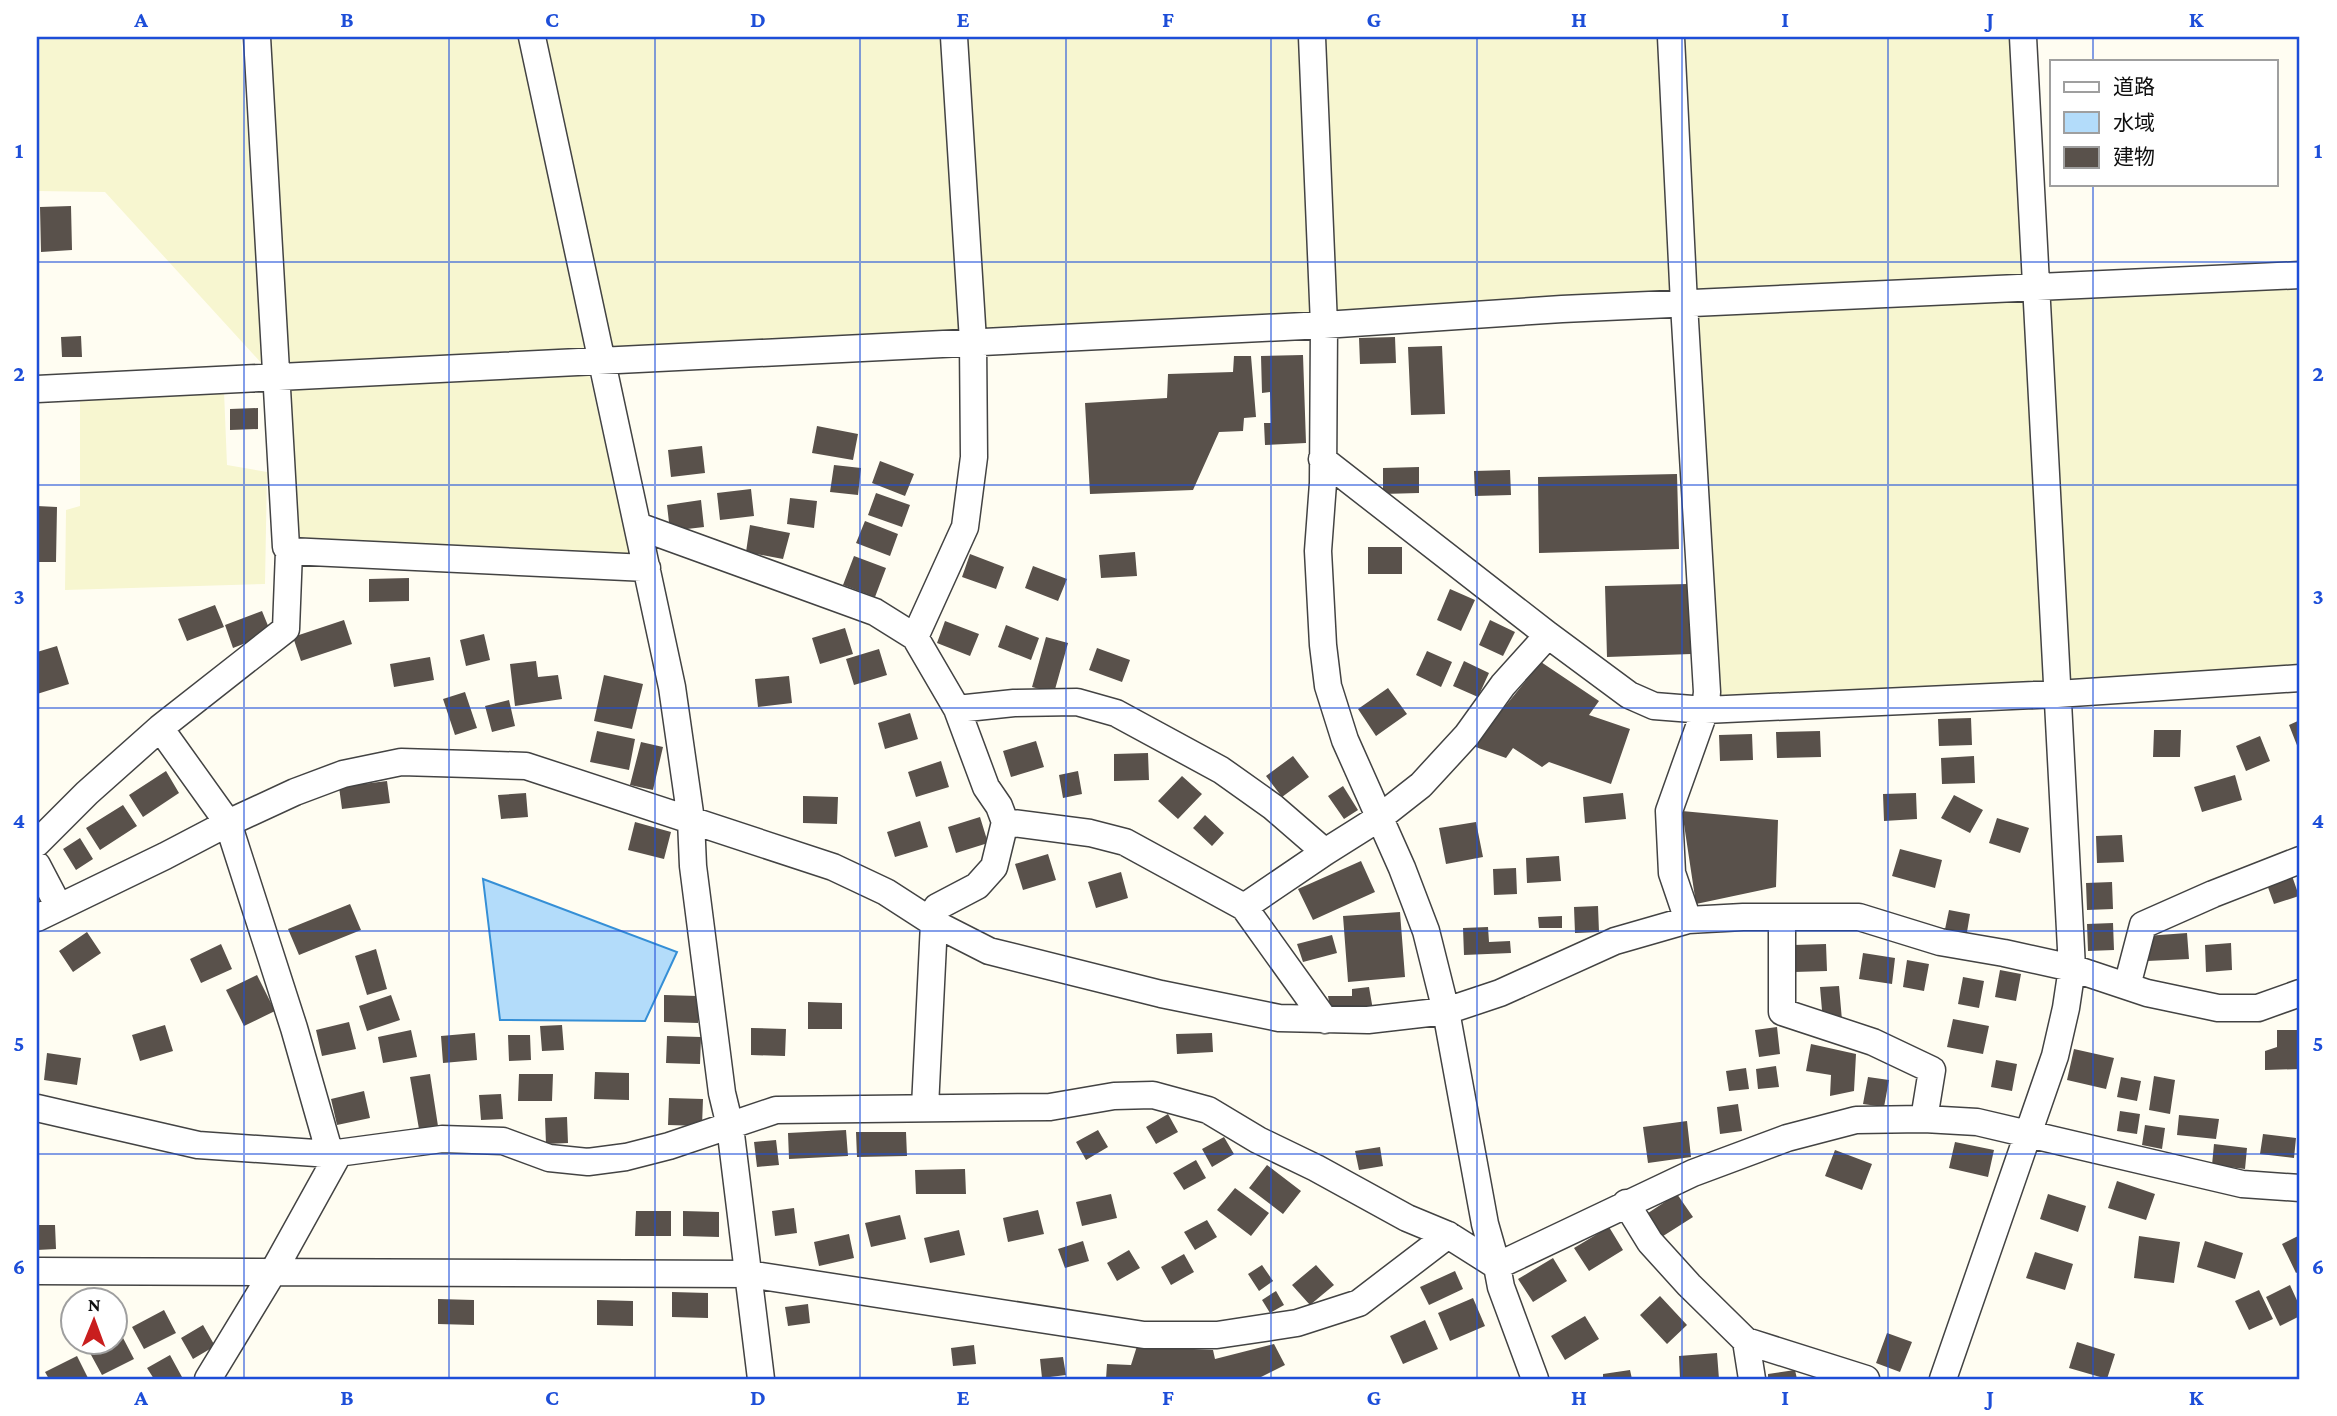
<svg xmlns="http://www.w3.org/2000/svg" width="2337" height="1416" viewBox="0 0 2337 1416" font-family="'Crimson Pro','Noto Sans JP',serif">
<rect width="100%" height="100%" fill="#fffdf2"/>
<!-- farmland -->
<path fill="#f7f6d0" d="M37,37H241L264,366L105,192L37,191Z
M268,37H1664L1676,294L281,367Z
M1685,37H2019L2038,288L2300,283V678L1718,701Z
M589,373L631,558L296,543L290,386Z
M224,391L227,465L267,472L265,584L65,590L66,510L80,506V399Z"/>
<!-- water -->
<path fill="#b3dcfa" stroke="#358fd6" stroke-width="2" d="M483,879L677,952L645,1021L500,1020Z"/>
<!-- building -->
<path fill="#59514b" d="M71,206L72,250L41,252L40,207Z
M81,336L82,357H62L61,337Z
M1395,337L1396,363L1360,364L1359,338Z
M1442,346L1445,414L1411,415L1408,347Z
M1303,355L1306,443L1265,445L1264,423H1271L1270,392L1262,393L1261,356Z
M1234,356H1251L1256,417L1244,418L1243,431L1219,432L1193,490L1090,494L1085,403L1167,398L1168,374L1233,372Z
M258,408V429L230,430V409Z
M817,426L858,434L853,460L812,453Z
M702,446L705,473L671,477L668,450Z
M880,461L914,474L905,496L872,483Z
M834,465L861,468L858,495L830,492Z
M1419,467V493L1383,494V468Z
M1510,470L1511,495L1475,496L1474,471Z
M1677,474L1679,549L1539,553L1538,477Z
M751,489L754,516L720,520L717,493Z
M876,493L910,505L902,527L868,515Z
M790,498L817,501L814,528L787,524Z
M701,500L704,527L670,531L667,505Z
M37,506L57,507L56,562H37Z
M865,521L898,534L890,556L856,543Z
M750,525L790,533L783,559L746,552Z
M1368,547H1402V574H1368Z
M1135,552L1137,576L1101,578L1099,555Z
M970,554L1004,567L996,589L962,577Z
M854,556L886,568L875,597L843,585Z
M1033,566L1067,579L1058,601L1025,588Z
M409,578V601L369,602V579Z
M1688,584L1691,654L1607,657L1605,586Z
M1450,589L1475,600L1461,631L1437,620Z
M215,605L224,627L187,641L178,619Z
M262,611L271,633L233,648L225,625Z
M344,620L352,644L301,661L293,637Z
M1490,620L1515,632L1503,656L1479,645Z
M945,621L979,634L970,656L937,643Z
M1006,625L1039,638L1031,660L998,647Z
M845,628L853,654L820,664L812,638Z
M484,634L490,660L466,666L460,640Z
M1046,637L1068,643L1054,693L1032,687Z
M57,646L69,684L37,694V652Z
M1097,648L1130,660L1122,682L1089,670Z
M879,649L887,675L854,685L846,659Z
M1427,651L1452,662L1441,687L1416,675Z
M430,657L434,680L394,687L390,664Z
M536,661L538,677L558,675L562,699L515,706L510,664Z
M1464,661L1489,673L1478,697L1453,686Z
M1541,662L1599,701L1589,715L1630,729L1611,784L1549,762L1542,767L1513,748L1506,758L1473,746Z
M604,675L643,684L632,729L594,721Z
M789,676L792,703L758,707L755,679Z
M1388,688L1407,714L1376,736L1358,709Z
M465,692L477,728L455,735L443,699Z
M509,700L515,726L492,732L485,706Z
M910,713L918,739L885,749L878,723Z
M1971,718L1972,745L1939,746L1938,719Z
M2300,720V753L2289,725Z
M2154,730H2181L2180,757H2153Z
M597,731L635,739L629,770L590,762Z
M1820,731L1821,757L1777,758L1776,732Z
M1752,734L1753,760L1720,761L1719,735Z
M2260,736L2270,761L2246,771L2236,746Z
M1036,741L1044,767L1011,777L1003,751Z
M641,742L663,747L653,790L630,785Z
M1148,753L1149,780L1114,781V754Z
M1293,756L1309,777L1282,797L1266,776Z
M1974,756L1975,783L1942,784L1941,758Z
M941,761L949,787L916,797L908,772Z
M166,771L179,793L143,817L129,795Z
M1078,771L1082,794L1063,798L1059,775Z
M2235,775L2242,800L2202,812L2194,787Z
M1182,776L1202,794L1178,819L1158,801Z
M387,781L390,803L342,809L339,787Z
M1343,786L1358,810L1344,819L1328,796Z
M526,793L528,817L501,819L498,795Z
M1623,793L1626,819L1585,823L1583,797Z
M1916,793L1917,819L1884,821L1883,794Z
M1954,795L1983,810L1970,833L1941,818Z
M803,796L838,797L837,824L803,823Z
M123,805L137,826L100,850L86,828Z
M1682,811L1778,820L1776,887L1696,904Z
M1205,815L1224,833L1212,846L1193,828Z
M980,817L988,843L956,853L948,827Z
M1997,818L2029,828L2020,853L1989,843Z
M920,821L928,847L895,857L887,832Z
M635,822L671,832L664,859L628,850Z
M1476,822L1483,857L1446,864L1439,828Z
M2122,835L2124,862L2097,863L2096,836Z
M80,838L93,859L76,870L63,849Z
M1900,849L1942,860L1935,888L1892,876Z
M1048,854L1056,880L1023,890L1015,864Z
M1559,856L1561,881L1527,883L1526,858Z
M1361,861L1375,892L1313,920L1298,889Z
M1516,868L1517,894L1494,895L1493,869Z
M2290,870L2299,896L2274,904L2265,879Z
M1121,872L1128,898L1096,908L1088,882Z
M2112,882L2113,909L2087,910L2086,883Z
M350,904L361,930L299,955L288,929Z
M1598,906L1599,932L1575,933L1574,907Z
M1949,910L1970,914L1966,938L1944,934Z
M1400,912L1405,977L1348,982L1343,916Z
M1562,916V928H1539L1538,917Z
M2113,923L2114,950L2088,951L2087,924Z
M1488,927L1489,942L1510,941L1511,953L1464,955L1463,928Z
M87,932L101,953L73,972L59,951Z
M2187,933L2189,959L2147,961L2146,936Z
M1332,935L1337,953L1303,962L1297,944Z
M2231,943L2232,970L2206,972L2205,945Z
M221,944L232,969L201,983L190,959Z
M1826,944L1827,971L1794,972L1793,945Z
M376,949L387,989L367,995L355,956Z
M1863,953L1895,958L1892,984L1859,979Z
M1907,960L1929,964L1924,991L1903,987Z
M2000,970L2021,974L2016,1001L1995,997Z
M257,975L275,1011L244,1026L226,990Z
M1963,977L1984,981L1979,1008L1958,1004Z
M1839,986L1842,1020L1823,1022L1820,987Z
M1369,987L1373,1010L1331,1013L1328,996H1352V989Z
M391,995L400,1020L367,1031L359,1006Z
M664,995L698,996V1023L664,1022Z
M808,1002L842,1003V1029H808Z
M1953,1019L1989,1026L1983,1054L1947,1047Z
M349,1022L356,1049L322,1056L316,1030Z
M165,1025L173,1051L140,1061L132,1035Z
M562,1025L564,1050L542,1051L540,1026Z
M1777,1027L1780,1054L1759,1057L1755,1030Z
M751,1028L786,1029L785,1056L751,1055Z
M411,1030L417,1057L383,1063L378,1037Z
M2277,1030H2300V1069L2265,1070V1051L2277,1047Z
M475,1033L477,1060L443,1063L441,1036Z
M1212,1033L1213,1052L1177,1054L1176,1034Z
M508,1035H530L531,1060L509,1061Z
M667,1036L701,1037L700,1064L666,1063Z
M1811,1044L1856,1054L1854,1091L1830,1096L1831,1075L1806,1071Z
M2074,1049L2114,1058L2106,1089L2067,1080Z
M47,1053L81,1058L77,1085L44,1080Z
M1996,1060L2017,1064L2012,1091L1991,1087Z
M1776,1066L1779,1087L1758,1089L1756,1069Z
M1746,1068L1749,1089L1729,1091L1726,1071Z
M595,1072L629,1073V1100L594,1099Z
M430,1074L438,1126L419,1129L410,1077Z
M519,1074H553L552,1101H518Z
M2154,1076L2175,1080L2170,1114L2149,1110Z
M1868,1077L1889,1080L1884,1107L1863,1104Z
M2121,1077L2141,1081L2137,1101L2117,1097Z
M364,1091L370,1118L337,1125L331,1099Z
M501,1094L503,1119L481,1120L479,1095Z
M669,1098L703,1099L702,1126L668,1125Z
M1738,1104L1742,1131L1720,1134L1717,1107Z
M2120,1111L2140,1114L2137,1134L2117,1131Z
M1168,1114L1178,1132L1156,1144L1146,1127Z
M2179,1115L2219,1119L2216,1139L2177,1135Z
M567,1117L568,1143L546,1144L545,1118Z
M1687,1121L1691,1157L1648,1163L1643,1127Z
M2145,1125L2165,1128L2162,1149L2142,1145Z
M846,1130L848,1156L789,1159L788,1133Z
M1098,1130L1108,1147L1086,1160L1076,1142Z
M856,1132H906L907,1156L857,1157Z
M2263,1134L2296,1138L2294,1158L2260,1154Z
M1224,1137L1234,1154L1212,1167L1202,1149Z
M776,1140L779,1165L757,1167L754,1142Z
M1955,1142L1994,1150L1988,1177L1949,1168Z
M2214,1144L2247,1148L2245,1169L2212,1165Z
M1380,1147L1383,1166L1359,1170L1355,1151Z
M1835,1150L1872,1164L1862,1190L1825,1176Z
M1196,1160L1206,1178L1184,1190L1173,1173Z
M1267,1165L1301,1191L1283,1214L1249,1188Z
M965,1169L966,1194H916L915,1170Z
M2117,1181L2155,1194L2146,1220L2108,1208Z
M1235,1188L1269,1213L1251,1236L1217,1210Z
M1111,1194L1117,1218L1082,1226L1076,1202Z
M1677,1194L1693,1217L1660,1238L1645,1215Z
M2048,1194L2086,1206L2078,1232L2040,1219Z
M794,1208L797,1233L775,1236L772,1211Z
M1038,1210L1044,1234L1008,1242L1003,1218Z
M636,1211H671V1236H635Z
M683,1211L719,1212V1237L683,1236Z
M900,1215L906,1239L871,1247L865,1223Z
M1207,1220L1217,1237L1195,1250L1184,1232Z
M37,1225H55L56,1249L37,1250Z
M1609,1227L1623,1250L1589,1271L1574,1248Z
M959,1230L965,1255L930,1263L924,1238Z
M849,1234L854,1258L819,1266L814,1242Z
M2300,1235V1271L2296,1273L2282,1244Z
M2139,1236L2180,1242L2174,1283L2134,1278Z
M1083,1241L1089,1261L1065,1268L1058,1249Z
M2205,1241L2243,1253L2235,1279L2197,1267Z
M1129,1250L1140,1268L1117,1281L1107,1263Z
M2035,1252L2073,1264L2065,1290L2026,1278Z
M1184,1254L1194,1272L1171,1285L1161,1267Z
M1553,1258L1567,1281L1533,1302L1518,1279Z
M1262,1265L1273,1281L1259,1291L1248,1274Z
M1316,1265L1334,1285L1310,1305L1292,1285Z
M1455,1271L1463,1289L1429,1305L1420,1287Z
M2290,1285L2300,1307V1316L2280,1326L2266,1297Z
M2259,1290L2273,1319L2249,1330L2235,1301Z
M1276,1291L1284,1305L1270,1313L1262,1300Z
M672,1292L708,1293V1318L672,1317Z
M1660,1296L1687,1325L1667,1344L1640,1315Z
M1473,1298L1485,1326L1450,1341L1438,1313Z
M438,1299L474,1300V1325L438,1324Z
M597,1300L633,1301V1326L597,1325Z
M808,1304L810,1323L788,1326L785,1307Z
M164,1310L176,1333L144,1349L132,1327Z
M1585,1316L1599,1339L1565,1360L1551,1336Z
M1425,1320L1438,1349L1403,1364L1390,1336Z
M203,1325L215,1346L193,1359L181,1338Z
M1887,1333L1912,1342L1900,1372L1876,1363Z
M122,1336L134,1359L102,1375L90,1353L110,1342H116V1340Z
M2077,1342L2115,1354L2107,1379L2069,1368Z
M1274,1344L1285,1365L1257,1379H1106L1107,1364L1131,1365L1137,1346L1213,1350L1215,1359Z
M974,1345L976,1364L953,1366L951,1348Z
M1717,1353L1719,1379H1680L1679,1356Z
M170,1355L182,1377L178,1379H154L147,1368Z
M77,1356L88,1378L49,1379L45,1372Z
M1063,1357L1066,1375L1042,1378L1040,1359Z
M1630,1370L1632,1379H1603V1374Z
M1795,1370L1797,1379H1768V1374Z"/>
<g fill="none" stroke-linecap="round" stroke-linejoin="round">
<!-- minor casing -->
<g stroke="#434343" stroke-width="29">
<path id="minor" d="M532,37L672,687L691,820L693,866L722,1093L730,1126L761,1379
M1312,37L1324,325L1323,483L1318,551L1323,645L1328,686L1345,740L1402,868L1426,931L1446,1011L1485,1224L1497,1266L1501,1287L1535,1379
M1671,37L1684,304L1707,692L1705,710L1669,811L1672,873L1688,920
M37,389L1324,325L1562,309L2300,275
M1322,459L1548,635L1629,695L1654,706L1705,710L2057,694L2300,678
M638,526L875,612L915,637L957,709L986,787L999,806L1005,822L994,867L977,886L937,907L934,923L925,1107
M289,551L647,568
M915,637L965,527L974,457L973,341L954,37
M957,709L1014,703L1077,702L1116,713L1221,770L1273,807L1325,852
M160,728L228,823L294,1028L330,1154
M1005,822L1090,833L1125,842L1244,907L1325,1020
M37,843L87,793L160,728L286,629L289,551L286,547L257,37
M37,865L59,907
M1244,907L1325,852L1379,818L1421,785L1467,735L1503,685L1548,635
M37,918L165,856L228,823L295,792L343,774L401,762L469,764L526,766L833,867L886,892L934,923L989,951L1161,994L1279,1018L1368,1020L1446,1011L1500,993L1615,941L1688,920L1743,917H1859L1940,942L2004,953L2072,968L2147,993L2218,1008H2258L2300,993
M1782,918V1012L1873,1042L1932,1070L1924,1119
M2127,986L2143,925L2213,894L2300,860
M37,1108L198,1145L330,1154L442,1139L503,1141L549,1158L588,1162L626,1157L669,1146L776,1110L1050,1107L1114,1096L1153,1095L1208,1110L1258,1140L1316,1168L1407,1218L1448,1235L1497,1266L1693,1173L1787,1138L1856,1120L1924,1119L1977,1122L2242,1184L2300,1188
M1626,1203L1650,1242L1689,1285L1746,1341L1866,1379
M37,1271L748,1274L1144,1335H1217L1297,1323L1359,1303L1448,1235
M1746,1341L1752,1379
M208,1379L273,1272L339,1153
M1943,1379L2055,1056L2066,1008L2072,968L2023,37"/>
</g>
<!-- minor -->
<use href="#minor" stroke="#fff" stroke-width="26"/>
</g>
<!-- grid -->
<path fill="none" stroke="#1d4ed8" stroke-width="2" stroke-opacity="0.55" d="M244,37V1379M449,37V1379M655,37V1379M860,37V1379M1066,37V1379M1271,37V1379M1477,37V1379M1682,37V1379M1888,37V1379M2093,37V61M2093,184V1379M37,262H2300M37,485H2300M37,708H2300M37,931H2300M37,1154H2300"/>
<!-- border -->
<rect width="2337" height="1416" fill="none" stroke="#ffffff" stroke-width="77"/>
<!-- legend -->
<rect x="2050" y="60" width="228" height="126" fill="#ffffff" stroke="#9f9f9f" stroke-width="2"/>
<rect x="2064" y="82" width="35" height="10" fill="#ffffff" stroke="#9f9f9f" stroke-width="2"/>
<text x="2113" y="94" font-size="21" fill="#101010">道路</text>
<rect x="2064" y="112" width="35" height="21" fill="#b3dcfa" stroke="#9f9f9f" stroke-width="2"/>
<text x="2113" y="130" font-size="21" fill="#101010">水域</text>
<rect x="2064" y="147" width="35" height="21" fill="#59514b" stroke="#9f9f9f" stroke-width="2"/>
<text x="2113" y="164" font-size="21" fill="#101010">建物</text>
<!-- north arrow -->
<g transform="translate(94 1321) rotate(1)"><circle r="33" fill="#ffffff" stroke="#9f9f9f" stroke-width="2"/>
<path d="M0-5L12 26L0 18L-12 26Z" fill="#c91e1e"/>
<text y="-10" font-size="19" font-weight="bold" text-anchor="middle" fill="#101010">N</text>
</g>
<rect x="38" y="38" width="2260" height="1340" fill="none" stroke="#1d4ed8" stroke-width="2.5"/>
<g font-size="23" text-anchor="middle" font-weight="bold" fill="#1d4ed8">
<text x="141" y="27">A</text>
<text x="347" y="27">B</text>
<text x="552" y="27">C</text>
<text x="758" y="27">D</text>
<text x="963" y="27">E</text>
<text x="1168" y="27">F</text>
<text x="1374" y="27">G</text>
<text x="1579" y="27">H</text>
<text x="1785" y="27">I</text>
<text x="1990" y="27">J</text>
<text x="2196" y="27">K</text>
<text x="19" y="158">1</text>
<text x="2318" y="158">1</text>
<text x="19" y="381">2</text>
<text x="2318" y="381">2</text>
<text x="19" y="604">3</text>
<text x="2318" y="604">3</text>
<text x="19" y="828">4</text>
<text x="2318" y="828">4</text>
<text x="19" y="1051">5</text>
<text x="2318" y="1051">5</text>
<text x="19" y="1274">6</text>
<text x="2318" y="1274">6</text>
<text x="141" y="1405">A</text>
<text x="347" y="1405">B</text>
<text x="552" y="1405">C</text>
<text x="758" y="1405">D</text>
<text x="963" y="1405">E</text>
<text x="1168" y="1405">F</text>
<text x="1374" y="1405">G</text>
<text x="1579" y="1405">H</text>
<text x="1785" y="1405">I</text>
<text x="1990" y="1405">J</text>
<text x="2196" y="1405">K</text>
</g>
</svg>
